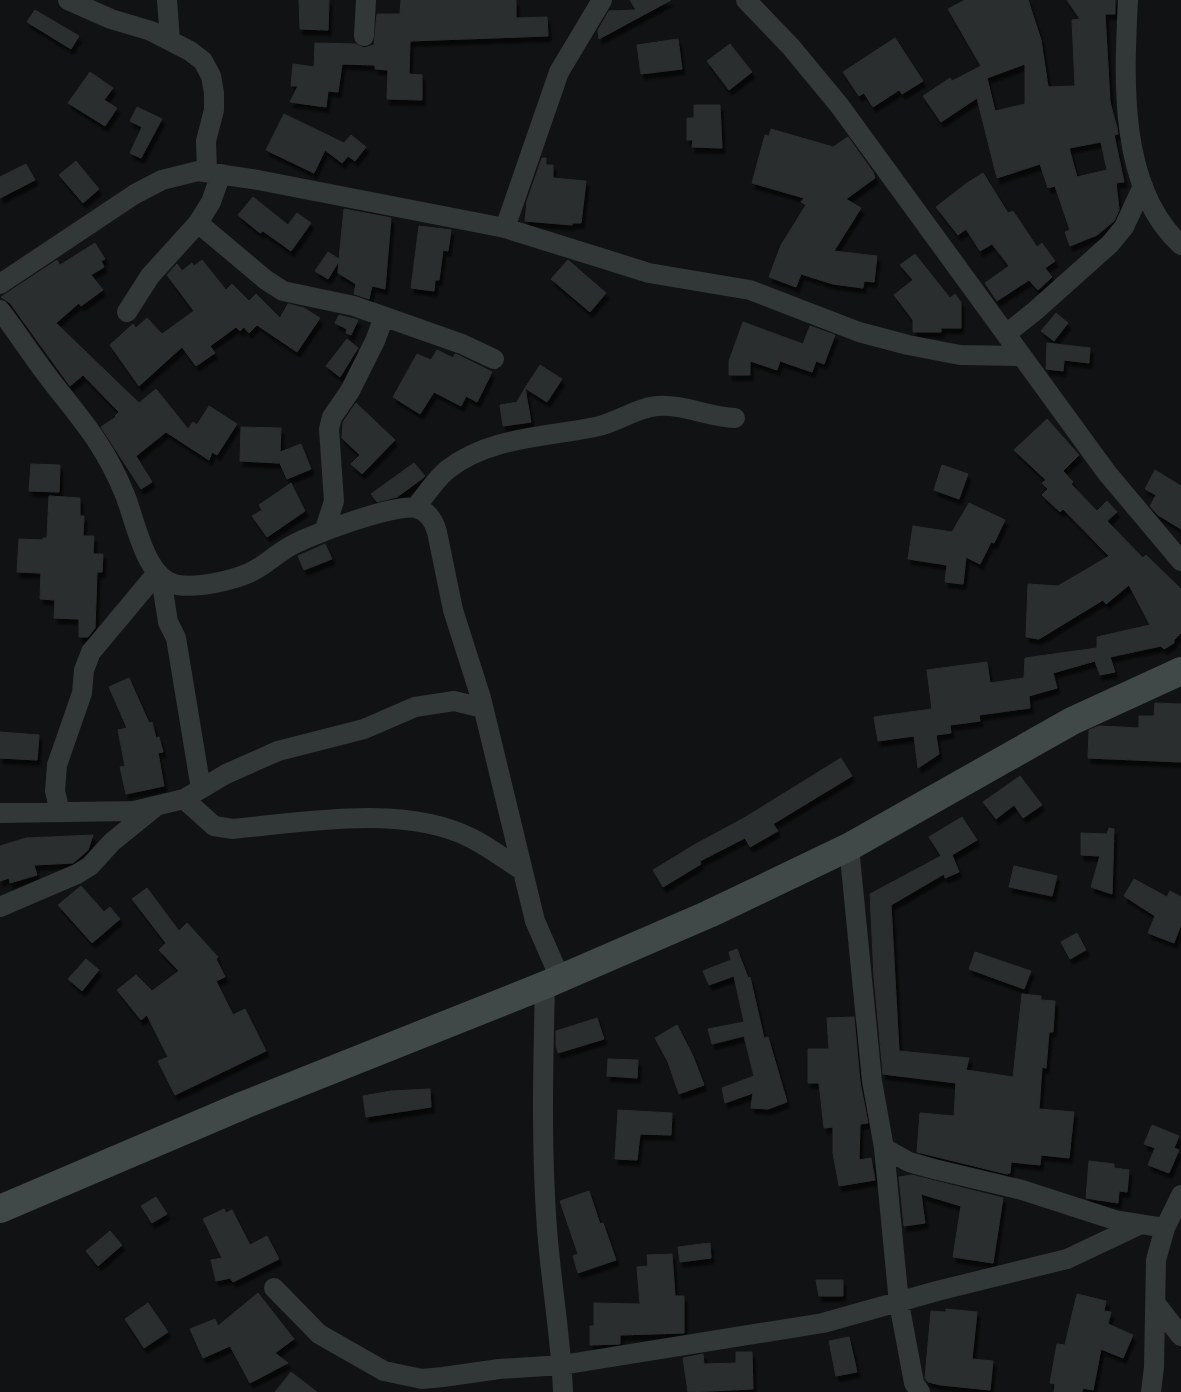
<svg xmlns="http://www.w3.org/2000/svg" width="1181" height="1392" viewBox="0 0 1181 1392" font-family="'Archivo Narrow',sans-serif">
<defs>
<filter id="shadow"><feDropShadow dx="3" dy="5.5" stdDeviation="1" flood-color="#0009"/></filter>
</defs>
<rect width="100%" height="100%" fill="#111213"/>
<!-- building -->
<path fill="#2c2e2f" stroke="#2b2e2f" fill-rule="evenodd" filter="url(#shadow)" d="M299,0H329L328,30L300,29Z
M401,0H516V18L547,17L548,36L410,41L409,74L422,75V100L387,99L388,70L375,69V65L342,64L338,92L328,91L326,107L290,102L298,86H291L293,64L314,67L315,43L356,44L364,48L374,45L377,14H400Z
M630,0H671L599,39L598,30L609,11L636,10Z
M965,0H1028L1041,40L1048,87L1075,86L1072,20L1080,19L1067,0H1115V14H1105L1110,102L1117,128L1118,134L1114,135L1124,182L1116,183L1119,210L1114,221L1097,235L1070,246L1065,232L1070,230L1055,186L1048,188L1040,164L997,178L977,98L941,122L923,96L950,78L952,81L981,66L948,9ZM1025,64V104L995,111L987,78ZM1101,142L1107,170L1077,177L1069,148Z
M35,10L79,36L71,49L27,22Z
M895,38L923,81L902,94L899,90L873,107L864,93L859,96L843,72Z
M678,39L682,69L641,74L637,45Z
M730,44L752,72L729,90L707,61Z
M90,72L113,88L104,100L117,108L105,126L68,103Z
M694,105H720L722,148L692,147L693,140H687V118H694Z
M137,107L162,119L141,158L130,153L142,127L130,121Z
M284,114L344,143L351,135L366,147L355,161L348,156L342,163L325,150L314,173L266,150Z
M771,129L833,147L848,137L873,172L875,178L846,199L861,208L834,251L877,256L874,282L864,281L863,288L833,284L801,274L796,287L769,277L781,245L806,205L801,202L804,198L752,183L765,135L769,136Z
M542,158H546V165H553V178L586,181L581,223H572V225L525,221L527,201Z
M76,161L99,189L83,203L59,175Z
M26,164L35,180L0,198V177Z
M983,173L1008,213L1013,211L1037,247L1042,243L1055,261L1045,268L1052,277L1038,290L1029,280L997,301L985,283L1009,266L992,244L980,251L966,229L958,235L936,207L967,183Z
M253,197L288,225L297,213L311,223L291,251L263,231L260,233L238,215Z
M344,209L391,218L385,289L372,286L369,299L354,294L356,284L338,273L339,261L328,279L315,271L328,252L339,259Z
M419,226L451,230L448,251L443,250L439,280H435L434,291L411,288Z
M95,243L105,259L101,261L104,267L91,275L103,290L81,306L79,303L56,323L139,403L156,389L188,429L193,422L197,425L209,406L237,424L217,455L212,452L209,460L166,432L136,456L152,482L141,489L101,427L116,417L115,416L119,412L83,375L70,386L10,303L1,297L57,260L60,265Z
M915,254L950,298L955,294L961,302V328H941V332H913V320L894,295L913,280L900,265Z
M202,260L226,290L232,284L249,301L256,294L280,318L288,304L304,308L320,318L297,352L257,325L249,333L244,327L240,331L236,327L210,346L215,353L196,366L182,347L139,386L110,345L133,324L136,328L147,318L162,334L194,311L167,275L177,264L182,271L192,263L194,266Z
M568,260L606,293L590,312L551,279Z
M1056,313L1068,323L1054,341L1041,331Z
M339,315L358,320L351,335L346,333L347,329L335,323Z
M743,322L803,344L810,326L835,335L824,364L816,361L812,372L780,361L777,370L750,361V375H729V361Z
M347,339L358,348L340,377L326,366Z
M1047,343L1090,348L1089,363L1064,360L1063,371L1046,369Z
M437,350L453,358L455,354L458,355L492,372L477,402L466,396L461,406L434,392L420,414L393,397L417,354L431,360Z
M540,365L562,379L547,402L525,388Z
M525,388L531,422L503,426L500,405L517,402Z
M356,403L395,440L362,474L351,464L360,455L342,438L343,422Z
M1047,419L1079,455L1063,471L1073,482L1071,484L1097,511L1107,501L1117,512L1107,521L1143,558L1146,555L1181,589V633L1174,640V643L1164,649L1161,646L1110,657L1115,672L1100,675L1095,661L1053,673L1057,688L1029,696L1030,708L979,715L980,721L950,725L951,733L936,735L939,754L918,768L914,736L878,741L874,717L932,709L927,670L987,662L990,683L1024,678L1025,658L1097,648V637L1150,625L1129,585L1106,604L1103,600L1039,639L1026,637L1028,584L1058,586L1109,556L1063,509L1060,512L1042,495L1048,489L1042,483L1046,480L1014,450Z
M241,427L281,428L280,452L301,444L311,469L287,479L279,461V463L240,461Z
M414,463L425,476L423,478L397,497L377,502L371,494Z
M31,464L60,465L59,492L29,491Z
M942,465L968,474L959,499L934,490Z
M1155,470L1181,486V529L1158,515L1150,506L1156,495L1145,489Z
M291,483L305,511L267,537L252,516L262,510L259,505Z
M49,496L80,498V516H84L83,536H94L93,554H103L102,572H97L95,628L88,637H79V619L54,618L55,600L40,599L41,573L17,572L19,539L43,540V538H47Z
M969,503L1005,520L994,543L991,542L980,564L966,557L963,584L945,582L947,565L908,559L913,526L952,532Z
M325,544L332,559L304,570L298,556Z
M129,678L149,723L152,722L156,738L159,737L163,752L158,753L164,786L126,794L120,767L125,766L118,730L127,728L109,687Z
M1155,703L1181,704V762L1088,758L1089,730L1099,726L1139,728V716H1154Z
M0,732L39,735L37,760L0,758Z
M841,758L852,776L773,824L778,831L750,847L745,838L700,861L701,864L663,887L653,870L694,845L744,818Z
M1020,776L1042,805L1023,818L1014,805L996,819L983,802Z
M962,817L977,840L952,855L959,872L945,878L944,874L891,905L899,1051L969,1058L966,1070L1013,1077L1022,994L1041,996V1000L1055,1001L1053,1032H1049L1046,1068L1042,1067L1039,1109L1074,1112L1069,1158L1041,1155L1040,1165L1011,1162L1010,1173L1007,1174L917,1152L920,1113L954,1116L956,1083L883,1074L874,977L870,894L941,856L929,837Z
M1109,828L1114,829L1112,894L1091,887L1100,856L1081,855V833L1107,834Z
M93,835L88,850L73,863L34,865L37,875L10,883L9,878L0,881V846L26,838Z
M1014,866L1057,876L1052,896L1009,887Z
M1134,879L1167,897L1170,891L1181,897V924L1174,943L1148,933L1155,916L1124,896Z
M81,886L104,912L110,907L120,919L92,943L58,905Z
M147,888L179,931L187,923L218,957L216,959L225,977L216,981L233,1015L245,1009L266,1051L175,1095L158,1061L168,1057L147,1015L141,1020L117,990L136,975L152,991L179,971L159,950L166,943L132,899Z
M1077,933L1086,950L1070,959L1061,942Z
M737,949L748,978L750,977L764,1038L768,1037L787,1102L768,1109L751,1108L753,1093L725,1103L722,1088L754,1076L744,1036L712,1044L708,1029L744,1022L734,976L709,985L703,971L731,960L729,952Z
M975,952L1031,971L1024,989L969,969Z
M86,959L99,970L82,991L68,979Z
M854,1017L860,1082L868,1123L860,1124L859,1160L871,1158L875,1180L839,1186L833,1153V1127L824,1128L819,1083H808V1049H829L827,1018Z
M597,1018L604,1039L558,1053L556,1045V1031Z
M677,1025L693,1056L704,1085L679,1094L668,1062L655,1038Z
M608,1059L638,1060L637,1078L607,1076Z
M430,1089L431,1107L366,1117L363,1096L391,1091Z
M618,1110L672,1113L671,1135L640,1134L637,1160L615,1159Z
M1152,1125L1179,1136L1174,1148L1179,1150L1169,1173L1148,1165L1155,1148L1144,1144Z
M1089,1161L1114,1164V1168L1129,1170L1127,1192L1119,1191L1118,1203L1086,1198Z
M912,1175L1003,1198L993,1263L953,1257L961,1206L921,1194L925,1223L904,1226L899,1177Z
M589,1191L600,1224L603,1223L616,1260L578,1273L573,1256L578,1254L560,1201Z
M156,1197L167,1214L152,1223L141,1206Z
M224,1209L226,1213L232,1210L250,1245L267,1236L279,1259L233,1282L230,1278L216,1281L211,1260L222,1258L203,1219Z
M110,1231L122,1245L98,1266L86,1251Z
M710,1243L711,1258L680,1262L678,1247Z
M672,1254L675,1296H684V1333L620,1335V1344L590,1345V1326H594V1303L640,1304L637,1267L648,1266L647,1255Z
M816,1280H843V1296H819Z
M258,1293L294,1339L275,1353L288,1363L250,1383L230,1346L203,1358L190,1329L215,1319L218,1326Z
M1077,1294L1106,1301L1104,1311L1111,1312L1108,1324L1133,1335L1123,1358L1101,1349L1093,1390L1083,1388L1082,1392H1054L1055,1384L1050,1383L1057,1344L1065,1345Z
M148,1303L168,1332L144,1348L125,1319Z
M946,1309L977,1312L972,1359L993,1361L990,1390L941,1385L928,1382L925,1378L931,1311L946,1312Z
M849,1337L857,1372L836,1376L829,1341Z
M736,1352H752L753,1389L688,1392L683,1358L703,1354L704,1364L736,1363Z
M291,1372L317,1392H275Z"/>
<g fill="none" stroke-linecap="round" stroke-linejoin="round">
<!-- minor -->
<path stroke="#323738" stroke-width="20" d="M68,0L111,19L151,31L190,51L203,61L211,76L214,93V110L206,141L207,172
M167,0L170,40
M746,0L791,47L839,105L1107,473L1181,561
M1128,0C1124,78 1118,188 1181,245
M364,36L366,0
M198,223L266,280L283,291L354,306L462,344L494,359
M505,228L559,72L602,0
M0,284L135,194L162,180L198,171L258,180L505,228L649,273L750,290L859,332L908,345L960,355L1022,356
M0,310C19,335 36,362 56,387C85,423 107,450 125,495C136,522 145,580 178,585C199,588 230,581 249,573C263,567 274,556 287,548C306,536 396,503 416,508C428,511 434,521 437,532L453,610L481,698L535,921L560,978
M127,312L150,276L198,223L211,202L221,174
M1006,334L1035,311L1110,244L1124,227L1143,186
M415,508C425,496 435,480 447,470C488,437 546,437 595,427C616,423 635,408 657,406C683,404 709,417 735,418
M325,529L334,501L329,429L332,417L350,391L375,341L384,317
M161,578L168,622L176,638L201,789
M184,799L214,826L233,829C305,822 404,804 471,838C489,847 506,860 523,871
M60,812L55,791L57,765L82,693L84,670L91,652L157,573
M0,813L134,811L184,799L226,774L278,751L364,729L415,707L454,701L483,708
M849,847L872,1081L884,1148L899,1303L914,1383L920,1392
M0,907L77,874L90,866L112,842L154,808
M545,985C543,1066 541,1148 547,1229C551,1283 561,1337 563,1392
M884,1148L909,1162L934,1169L1022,1190L1115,1220L1165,1228
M274,1288L319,1334L384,1371L422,1379L443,1377L499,1369L562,1365L823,1323L937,1291L1067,1259L1139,1225
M1156,1304L1181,1336
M1151,1392L1154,1367L1156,1260L1165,1228L1181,1195"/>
<!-- secondary -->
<path stroke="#414848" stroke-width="28" d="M0,1209L244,1105L545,985L709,914L849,847L1072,721L1181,671"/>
</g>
</svg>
